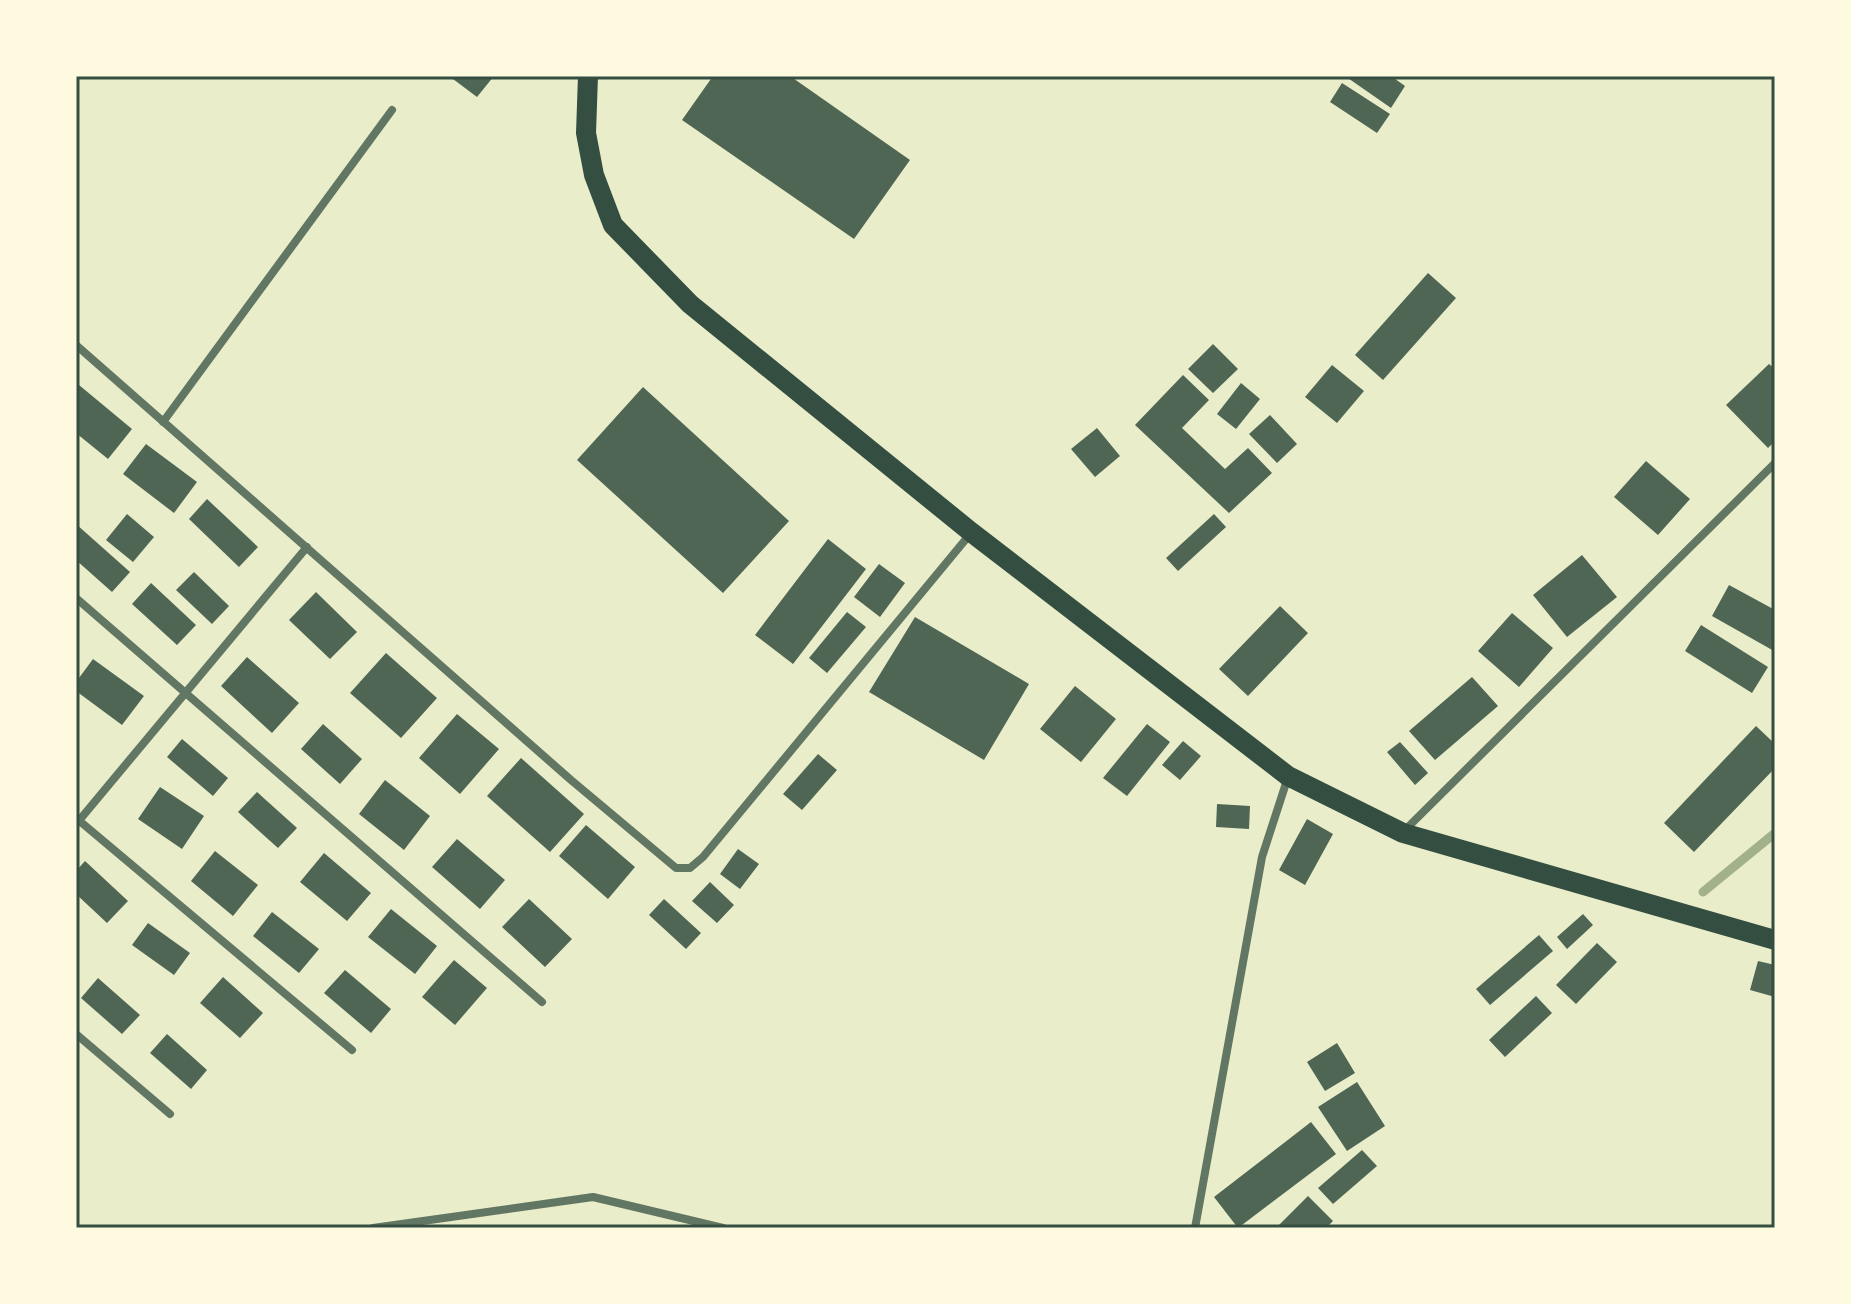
<svg xmlns="http://www.w3.org/2000/svg" width="1851" height="1304" viewBox="0 0 1851 1304" font-family="Commissioner,sans-serif">
<rect width="100%" height="100%" fill="#e9edc9"/>
<g fill="none" stroke-linecap="round" stroke-linejoin="round">
<!-- stream -->
<path stroke="#a3b18a" stroke-width="9" d="M1703,892L1775,833"/>
</g>
<!-- building -->
<path fill="#4f6655" d="M449,76H494L477,97Z
M713,76H790L910,160L854,239L682,120Z
M1345,76H1391L1405,86L1391,108Z
M1342,83L1390,114L1377,133L1330,102Z
M1428,273L1456,298L1383,380L1355,355Z
M1213,344L1238,369L1213,393L1188,369Z
M1769,364L1775,369V441L1768,448L1726,405Z
M1332,365L1364,391L1337,423L1305,397Z
M1183,375L1209,400L1182,428L1225,469L1248,448L1272,473L1229,513L1135,425Z
M1241,383L1260,399L1236,429L1217,414Z
M79,385L132,429L108,459L76,433V390Z
M643,387L789,521L723,593L577,460Z
M1270,415L1297,444L1277,463L1249,434Z
M1097,428L1120,456L1095,477L1071,449Z
M146,444L197,482L174,513L123,474Z
M1646,461L1690,499L1658,535L1614,497Z
M207,499L258,547L239,567L189,519Z
M127,514L154,537L133,562L106,540Z
M1214,514L1226,527L1178,571L1166,558Z
M76,524L130,572L112,592L76,560Z
M828,539L866,569L793,664L755,635Z
M1582,555L1617,597L1567,637L1533,595Z
M879,564L905,583L880,617L854,597Z
M194,572L229,606L212,624L176,590Z
M151,583L196,625L177,645L132,604Z
M1729,585L1775,610L1774,651L1712,616Z
M316,592L357,632L330,659L289,620Z
M1280,606L1308,633L1248,696L1219,669Z
M847,612L866,627L827,673L809,658Z
M1512,613L1553,648L1519,687L1478,651Z
M915,617L1029,684L984,760L869,692Z
M1701,625L1768,667L1752,693L1685,651Z
M386,653L437,698L401,738L350,693Z
M247,657L299,703L272,733L221,686Z
M93,659L144,696L122,725L76,691V682Z
M1472,677L1498,706L1435,760L1409,731Z
M1075,686L1116,719L1081,762L1040,729Z
M457,714L499,749L460,794L419,758Z
M323,724L362,759L340,784L301,749Z
M1147,724L1170,742L1127,796L1103,778Z
M1756,726L1775,744V768L1694,852L1664,823Z
M182,739L228,778L213,796L167,757Z
M1183,741L1201,756L1180,780L1162,765Z
M1400,742L1428,773L1415,785L1387,752Z
M818,754L837,770L802,810L783,794Z
M521,758L584,814L550,852L487,796Z
M385,780L430,816L404,850L359,814Z
M160,787L204,816L182,849L138,819Z
M257,792L297,828L278,848L238,812Z
M1217,804L1250,806L1249,829L1216,827Z
M1307,819L1333,834L1305,885L1279,870Z
M586,825L635,867L608,899L559,856Z
M457,839L505,880L480,909L432,867Z
M738,849L759,864L740,889L720,874Z
M215,851L258,885L233,916L191,881Z
M324,853L371,893L347,921L300,882Z
M85,861L128,901L107,923L76,894V871Z
M710,882L734,905L717,923L692,901Z
M529,899L572,939L545,967L502,927Z
M664,899L701,933L686,949L649,915Z
M391,909L437,946L415,974L368,937Z
M272,912L319,949L299,973L253,936Z
M1583,914L1593,925L1567,949L1557,937Z
M148,923L190,953L174,975L132,945Z
M1539,935L1553,951L1490,1005L1476,989Z
M1597,943L1617,962L1576,1004L1556,985Z
M454,960L487,988L455,1025L422,997Z
M1758,961L1775,965V997L1750,990Z
M345,970L391,1009L371,1033L324,993Z
M223,977L263,1013L240,1038L200,1003Z
M98,978L140,1015L122,1034L81,998Z
M1536,996L1552,1013L1505,1057L1489,1040Z
M167,1034L207,1070L191,1089L150,1053Z
M1337,1043L1355,1073L1325,1091L1307,1062Z
M1357,1082L1385,1126L1347,1151L1318,1107Z
M1311,1122L1336,1154L1238,1228L1214,1197Z
M1362,1150L1377,1166L1333,1204L1318,1188Z
M1308,1196L1333,1221L1326,1228H1276Z"/>
<g fill="none" stroke-linecap="round" stroke-linejoin="round">
<!-- minor -->
<path stroke="#617663" stroke-width="8" d="M76,345L571,780L676,868H690L703,857L971,533
M163,422L392,110
M76,598L542,1002
M76,818L352,1050
M77,823L307,547
M1403,832L1775,463
M76,1034L170,1114
M373,1228L593,1197L723,1228
M1195,1228L1262,857L1288,777"/>
<!-- primary -->
<path stroke="#344e41" stroke-width="20" d="M588,76L586,133L594,175L613,225L690,304L971,532L1288,776L1403,833L1775,940"/>
</g>
<!-- border -->
<rect width="1851" height="1304" fill="none" stroke="#fefae0" stroke-width="156"/>
<rect x="78" y="78" width="1695" height="1148" fill="none" stroke="#344e41" stroke-width="3"/>
</svg>
